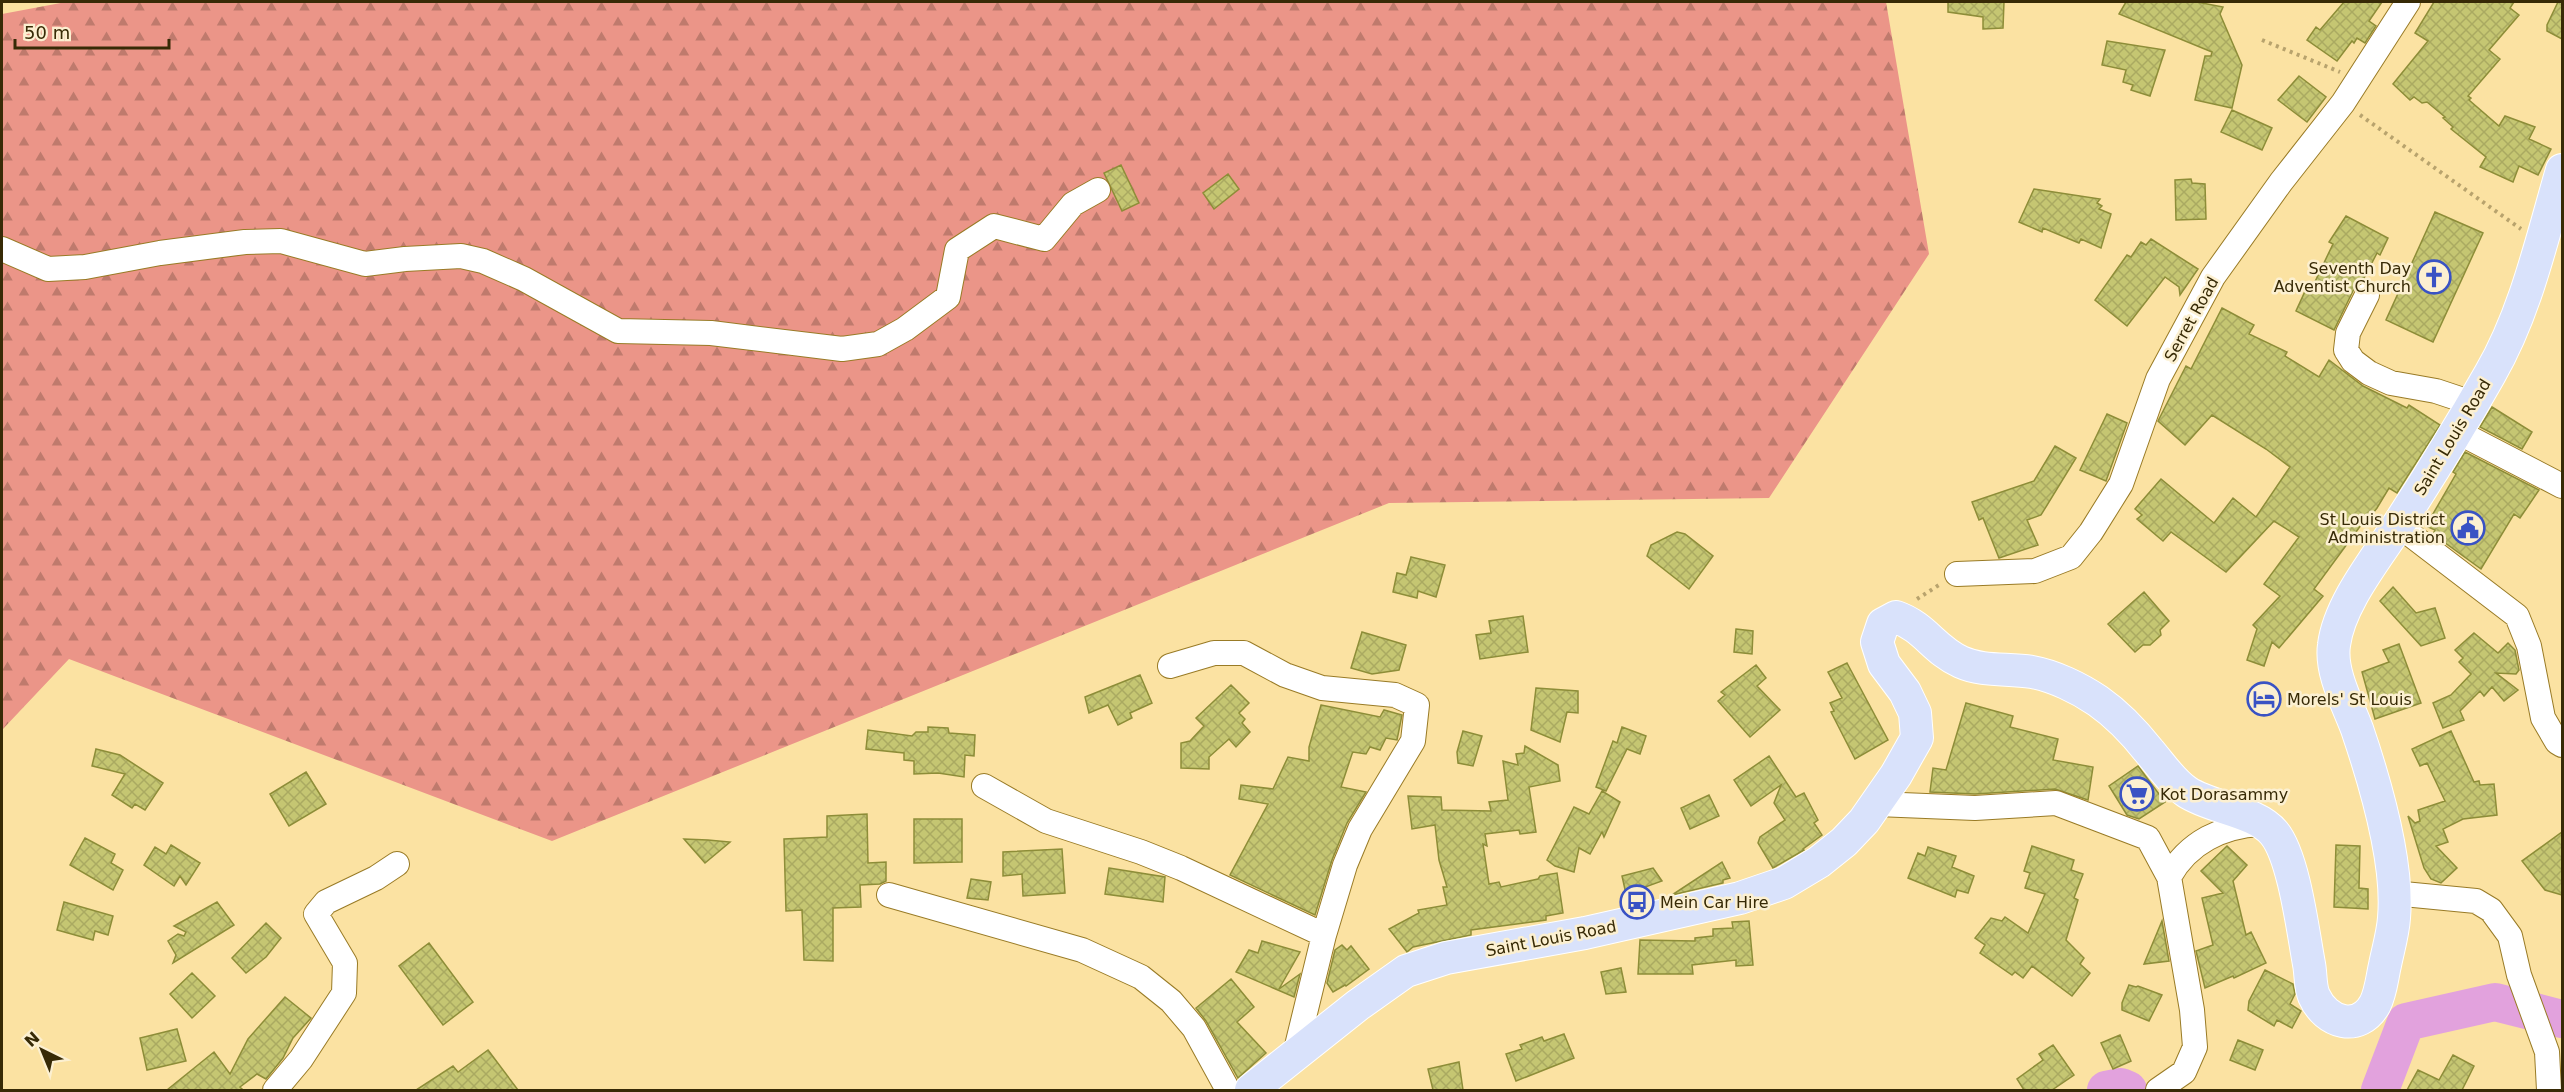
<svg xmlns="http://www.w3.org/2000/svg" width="2564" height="1092" viewBox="0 0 2564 1092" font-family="'DejaVu Sans',sans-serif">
<defs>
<pattern id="forest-firs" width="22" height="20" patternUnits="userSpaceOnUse" patternTransform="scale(1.5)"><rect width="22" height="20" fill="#eb9588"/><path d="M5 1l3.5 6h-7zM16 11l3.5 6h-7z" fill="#bf7a6d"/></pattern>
<pattern id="building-cross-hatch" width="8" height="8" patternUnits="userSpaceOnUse" patternTransform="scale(1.5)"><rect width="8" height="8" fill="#c5c672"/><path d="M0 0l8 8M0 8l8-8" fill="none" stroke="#aaaa61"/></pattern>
</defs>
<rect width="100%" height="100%" fill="#fbe2a2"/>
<!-- forest -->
<path fill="url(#forest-firs)" d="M66,2H1886L1929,254L1769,498L1389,503L552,841L69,659L2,730V14Z"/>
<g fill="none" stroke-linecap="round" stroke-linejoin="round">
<!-- river -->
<path stroke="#e2a2dd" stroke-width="38" d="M2106,1090L2121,1087L2128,1090
M2380,1090L2406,1022L2495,1002L2562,1019"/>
</g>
<!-- building -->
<path fill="url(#building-cross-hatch)" stroke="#8d8d38" stroke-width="1.5" d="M1948,2H2004L2003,28L1983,29V17L1948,12Z
M2126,2H2197L2223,7L2220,14L2242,65L2232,108L2195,100L2205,56H2211L2212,52L2119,14Z
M2344,2H2382L2369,21L2376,26L2365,43L2357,38L2354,43L2352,41L2337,61L2307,40L2316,27L2320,30Z
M2434,2H2514L2510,8L2519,15L2489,50L2500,59L2468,96L2471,98L2469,100L2499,126L2505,116L2535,127L2529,139L2551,149L2538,175L2519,166L2513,182L2480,167L2486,157L2451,129L2453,127L2443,118L2445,117L2427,102L2422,103L2414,97L2410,100L2393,84L2428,41L2415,33Z
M2558,2H2562V39L2547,31V25Z
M2107,41L2165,50L2150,96L2131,90L2133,85L2123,82L2126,70L2102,65Z
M2299,76L2326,97L2307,122L2278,100Z
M2232,110L2272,128L2262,150L2221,132Z
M1121,165L1139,203L1122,211L1104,173Z
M1228,174L1239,189L1214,209L1203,193Z
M2191,179L2192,183L2205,184L2206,219L2176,220L2175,180Z
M2034,189L2100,199L2097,203L2102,206L2099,209L2111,214L2101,248L2081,239L2079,243L2043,228L2042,232L2019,222Z
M2435,212L2483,233L2433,342L2386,320Z
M2346,216L2388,238L2380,255L2377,253L2362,282L2354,289L2334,330L2296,311L2307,287L2311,290L2333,244L2329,242Z
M2151,239L2198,269L2180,295L2179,287L2165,277L2127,326L2095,300L2127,255L2131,257L2141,242L2146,245Z
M2222,308L2254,325L2249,334L2287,352L2285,356L2319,377L2329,360L2363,386L2407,408L2409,405L2440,425L2397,493L2389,488L2377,508L2366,522L2364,521L2314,589L2323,596L2279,648L2272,642L2264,666L2247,660L2257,629L2253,625L2280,596L2264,584L2299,537L2274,521L2226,572L2171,532L2163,541L2137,519L2142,515L2135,509L2161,479L2214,523L2233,498L2256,517L2290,467L2266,449L2212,415L2185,445L2158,421L2186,366L2191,369Z
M2492,407L2532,432L2522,449L2480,427Z
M2107,414L2127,423L2106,481L2080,470Z
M2055,446L2076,458L2041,515L2027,520L2038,545L1999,558L1983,518L1979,520L1972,502L2034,481Z
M2465,452L2539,490L2520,518L2514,514L2481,569L2433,534L2435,530L2426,526L2456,474L2453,472Z
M1677,532L1685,534L1713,556L1689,589L1647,556L1651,545Z
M1411,557L1445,565L1436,597L1418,591L1417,598L1393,592L1397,573L1406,575Z
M2393,587L2416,613L2435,608L2445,638L2421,646L2380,601Z
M2144,592L2169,621L2160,630L2161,635L2150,645H2143L2135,652L2108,624Z
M1523,616L1528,652L1480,659L1476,635L1491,633L1489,621Z
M1736,629L1753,631L1752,654L1734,652Z
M1362,632L1406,645L1399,670L1372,674L1351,668Z
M2474,633L2498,653L2508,643L2515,650L2519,670L2516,674L2496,673L2518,690L2504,701L2492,687L2484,696L2480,691L2460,711L2464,720L2443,728L2433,703L2451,695L2471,674L2459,662L2463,658L2455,650Z
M2399,644L2421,703L2375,719L2362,672L2389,662L2383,650Z
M1847,663L1888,740L1855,759L1831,712L1834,711L1830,703L1842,698L1828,672Z
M1756,665L1766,678L1757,686L1780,710L1750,737L1718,701L1725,695L1721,692Z
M1140,675L1152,703L1130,713L1132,718L1118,725L1108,705L1089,713L1085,697Z
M1231,685L1249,703L1239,713L1245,719L1242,723L1250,732L1236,747L1229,739L1209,757V769L1181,768V743L1190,741L1204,726L1196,718Z
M1536,688L1578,691V713L1567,712L1560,742L1531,730Z
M1966,703L2013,716L2010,727L2058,739L2053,760L2093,767L2088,800L2055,789L1975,794L1930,792L1933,768L1946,770Z
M1321,705L1380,717L1384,710L1402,715L1397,740L1386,738L1380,750L1370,747L1366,754L1353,752L1352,754L1341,787L1366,792L1347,823L1332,860L1315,915L1230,875L1268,804L1239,799L1241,785L1273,789L1288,757L1309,761V747Z
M928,727L948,728L949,733L975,735L974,756L965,755L964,777L938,773L914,774V761L904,760V753L866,749L868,730L912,736L916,732H928Z
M1622,727L1646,736L1640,754L1627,749L1606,791L1596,787L1613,741L1617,743Z
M1463,731L1482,736L1473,766L1458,763L1457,752Z
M2451,731L2474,782L2479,781L2480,785L2494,784L2497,815L2463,819L2443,829L2448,842L2436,846L2457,868L2441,883L2431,879L2424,868L2408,816L2415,823L2420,821L2418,810L2445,801L2427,763L2420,766L2412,749Z
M1525,746L1558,765L1560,781L1529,787L1536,832L1520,834L1519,830L1485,834L1487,846L1483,844L1489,884L1499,882L1501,887L1538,879L1540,876L1557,873L1563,913L1546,916V920L1471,930V935L1413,947L1407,952L1389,929L1419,913L1418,910L1447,905L1443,887H1447L1439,860L1435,825L1412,829L1408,796L1441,797L1442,810L1491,811L1489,802L1508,800L1503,761L1518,765L1516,754L1524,753Z
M96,749L120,755L163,783L145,810L135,804L132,808L112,795L125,774L92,766Z
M1769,756L1796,797L1804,793L1818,820L1814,823L1822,835L1803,849L1804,850L1773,868L1758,843L1760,837L1785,820L1774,803L1781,785L1751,806L1734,780Z
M2138,766L2165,802L2139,819L2127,815L2109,786Z
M306,772L326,804L289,826L270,794Z
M1602,791L1620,802L1604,837L1602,832L1590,854L1579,848L1574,872L1555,866L1547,860L1574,807L1589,814Z
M1709,795L1719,816L1690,829L1681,808Z
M867,814L868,863L886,862V881L880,884L860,885L861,907L833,908V961L804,960L802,910L786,911L784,839L827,837V816Z
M914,819H962V862L914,863Z
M2562,832V895L2545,890L2522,861Z
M85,838L115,854L111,863L123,870L113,890L70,865Z
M684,839L708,840L730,842L705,863Z
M171,845L200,863L186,885L180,876L174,886L144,865L155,847L166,854Z
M2336,845L2360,846L2359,888L2368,889V909L2334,907Z
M2032,846L2074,860L2071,870L2083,874L2074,898L2078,900L2066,940L2084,958L2080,964L2090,973L2072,996L2032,966L2023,978L2015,972L2012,975L1980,953L1985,945L1975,938L1991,918L2002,921L2005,917L2028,933L2045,894L2025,888L2030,873L2024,871Z
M2227,846L2247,865L2233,881L2246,935L2251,932L2266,963L2234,978L2233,976L2205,988L2196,951L2213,945L2202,898L2223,893L2201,871Z
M1928,847L1956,856L1952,867L1974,876L1968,893L1957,890L1955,897L1908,878L1918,853L1925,856Z
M1062,849L1065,893L1023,896L1022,874L1003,876V852Z
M1722,862L1730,878L1723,880V883L1672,895Z
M1109,868L1165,877L1163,902L1105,894Z
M1653,868L1662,881L1626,894L1622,876Z
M971,879L991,882L988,900L967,898Z
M64,902L113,916L108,935L95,931L93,940L57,930Z
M217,902L234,925L173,963L176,955L168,941L178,934L184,936L186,932L174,926Z
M1749,921L1753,965L1736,966V960L1692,965L1693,974H1638L1640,940L1695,941V938L1713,936V929L1733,928L1732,922Z
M2162,921L2169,961L2144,964Z
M266,923L281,938L266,957L246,973L232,958Z
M1262,941L1300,952L1279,989L1300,974L1294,997L1236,972L1249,950L1258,953Z
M429,943L473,1002L443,1025L399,966Z
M1342,945L1347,950L1351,946L1369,969L1346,986L1345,985L1333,992L1327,983L1335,950Z
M1621,968L1626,992L1606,994L1601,972Z
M2265,970L2293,984L2295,994L2290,1004L2301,1011L2292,1028L2277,1020L2274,1026L2248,1010L2249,1001Z
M192,973L215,996L192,1018L170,994Z
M1231,979L1254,1007L1237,1022L1266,1053L1238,1078L1206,1021L1196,1008Z
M2129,985L2136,987L2138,986L2162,995L2149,1021L2122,1010V1003Z
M285,997L311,1018L293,1038L283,1058L266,1079L257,1074L240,1087L243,1090H167L214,1052L230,1074L248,1039Z
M177,1029L186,1061L147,1070L140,1038Z
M1564,1034L1574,1058L1516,1081L1506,1054L1522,1049L1520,1045L1542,1037L1544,1041Z
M2120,1035L2131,1061L2113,1069L2101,1043Z
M2238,1040L2263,1050L2255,1070L2230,1060Z
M2053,1045L2074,1075L2052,1090H2024L2017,1079L2043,1060L2039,1054Z
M488,1050L518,1090H416L453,1066L458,1072Z
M2453,1055L2474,1066L2462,1090H2407L2418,1070L2439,1080Z
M1459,1062L1463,1090H1433L1428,1069Z"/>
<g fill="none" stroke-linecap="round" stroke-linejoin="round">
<!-- minor casing -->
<g stroke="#997b26" stroke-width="26">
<path id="minor" d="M2,249L48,269L85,267L160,253L245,242L281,241L365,264L405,259L461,256L483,261L524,279L618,331L711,333L842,349L878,344L905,329L948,297L957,250L994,226L1044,239L1073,204L1098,190
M2367,295L2348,333L2346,350L2353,361L2369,373L2391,383L2436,391L2472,403
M2456,431L2562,486
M2398,525L2517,616L2529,646L2543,718L2557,742L2562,745
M1957,574L2035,571L2071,557L2091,532L2121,484L2158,379L2213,277L2281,182L2343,103L2408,2
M1170,666L1214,653H1244L1285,675L1322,688L1395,695L1417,705L1413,741L1360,829L1345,865L1324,935L1295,1054
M984,786L1046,821L1141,852L1181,868L1324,935
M1877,804L1975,808L2056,803L2148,838L2169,877L2192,1010L2195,1047L2184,1072L2158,1090
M2169,877C2188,842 2223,826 2260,824
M2393,893L2476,901L2491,910L2510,936L2519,975L2547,1052L2549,1090
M889,895L1082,950L1141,977L1171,1001L1194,1028L1228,1090
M275,1090L301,1059L344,993L345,963L316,914L326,902L376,878L397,864"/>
</g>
<!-- major casing -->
<g stroke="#fff" stroke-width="34">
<path id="major" d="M1251,1090L1358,1005L1406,971L1446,958L1585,933L1740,898L1784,883L1819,862L1844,842L1864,821L1896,775L1917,738L1915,713L1905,692L1884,664L1877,642L1883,624L1896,617C1925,627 1934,650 1961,662C1983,672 2008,668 2032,672C2054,676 2079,688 2098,701C2118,715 2134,732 2149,751C2161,765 2172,782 2187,792C2211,808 2256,811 2274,833C2294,857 2303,932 2309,964C2311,974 2310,987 2314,996C2326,1023 2359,1033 2375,1004C2381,992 2382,978 2385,965C2388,950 2393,933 2394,918C2399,862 2375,782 2357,729C2348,705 2330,672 2334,645C2339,604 2376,559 2398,525C2430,476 2461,425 2490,374C2526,312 2542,238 2562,170"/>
</g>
<!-- path -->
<path stroke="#b8a36d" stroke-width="4" stroke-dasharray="3 4.5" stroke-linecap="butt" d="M2262,40L2340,72
M2360,115L2521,229
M1917,599L1939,585"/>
<!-- minor -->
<use href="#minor" stroke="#fff" stroke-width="24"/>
<!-- major -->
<use href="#major" stroke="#d9e2fb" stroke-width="32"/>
</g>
<!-- icons -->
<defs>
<g id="church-ring" transform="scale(1.725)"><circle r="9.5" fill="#fcf0d1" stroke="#3952c4" stroke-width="1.5"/><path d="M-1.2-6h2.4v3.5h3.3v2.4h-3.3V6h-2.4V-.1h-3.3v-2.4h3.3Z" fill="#3952c4"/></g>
<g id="civic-ring" transform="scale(1.725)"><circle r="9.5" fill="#fcf0d1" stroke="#3952c4" stroke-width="1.5"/><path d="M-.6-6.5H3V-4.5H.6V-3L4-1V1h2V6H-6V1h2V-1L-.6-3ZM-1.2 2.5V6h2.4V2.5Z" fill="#3952c4"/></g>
<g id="hotel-ring" transform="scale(1.725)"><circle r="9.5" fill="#fcf0d1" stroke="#3952c4" stroke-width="1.5"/><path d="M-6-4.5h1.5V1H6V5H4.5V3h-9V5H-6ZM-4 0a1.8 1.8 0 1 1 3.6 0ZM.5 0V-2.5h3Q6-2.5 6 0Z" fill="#3952c4"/></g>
<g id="supermarket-ring" transform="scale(1.725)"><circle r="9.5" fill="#fcf0d1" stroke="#3952c4" stroke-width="1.5"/><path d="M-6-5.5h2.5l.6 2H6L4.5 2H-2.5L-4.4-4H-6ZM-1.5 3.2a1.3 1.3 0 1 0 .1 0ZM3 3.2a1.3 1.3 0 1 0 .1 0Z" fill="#3952c4"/></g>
<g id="bus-ring" transform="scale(1.725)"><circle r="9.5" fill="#fcf0d1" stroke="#3952c4" stroke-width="1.5"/><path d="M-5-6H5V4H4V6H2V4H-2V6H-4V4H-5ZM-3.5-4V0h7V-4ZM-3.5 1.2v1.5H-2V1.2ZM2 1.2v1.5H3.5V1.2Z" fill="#3952c4"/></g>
</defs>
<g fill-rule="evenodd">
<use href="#church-ring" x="2434" y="277"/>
<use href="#civic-ring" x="2468" y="528"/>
<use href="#hotel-ring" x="2264" y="699"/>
<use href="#supermarket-ring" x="2137" y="794"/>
<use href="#bus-ring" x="1637" y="902"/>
</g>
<g text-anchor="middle" stroke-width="5" stroke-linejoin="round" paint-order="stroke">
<!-- poi labels -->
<g font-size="16" fill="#372a06" stroke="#fcf0d1" text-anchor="start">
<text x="2411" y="274" text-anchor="end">Seventh Day<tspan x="2411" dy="18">Adventist Church</tspan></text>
<text x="2445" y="525" text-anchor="end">St Louis District<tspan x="2445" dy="18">Administration</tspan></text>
<text x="2287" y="705">Morels' St Louis</text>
<text x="2160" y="800">Kot Dorasammy</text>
<text x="1660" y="908">Mein Car Hire</text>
</g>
<!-- street labels -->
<g font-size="16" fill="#372a06" stroke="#fcf0d1">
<text transform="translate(2191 319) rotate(-61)" y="6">Serret Road</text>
<text transform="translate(2452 437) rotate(-59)" y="6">Saint Louis Road</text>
<text transform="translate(1551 938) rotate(-11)" y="6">Saint Louis Road</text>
</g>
</g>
<!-- border -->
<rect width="2564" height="1092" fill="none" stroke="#372a06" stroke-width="6"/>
<!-- north arrow -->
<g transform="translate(42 1050) rotate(317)" stroke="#fcf0d1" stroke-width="4.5" paint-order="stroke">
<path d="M0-4.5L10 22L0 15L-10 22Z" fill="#372a06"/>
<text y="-9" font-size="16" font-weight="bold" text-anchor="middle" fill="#372a06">N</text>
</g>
<!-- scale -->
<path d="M15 39v9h154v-9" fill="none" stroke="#372a06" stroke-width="3"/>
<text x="24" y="39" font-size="18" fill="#372a06" stroke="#fcf0d1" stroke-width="4.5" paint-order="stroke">50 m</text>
</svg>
